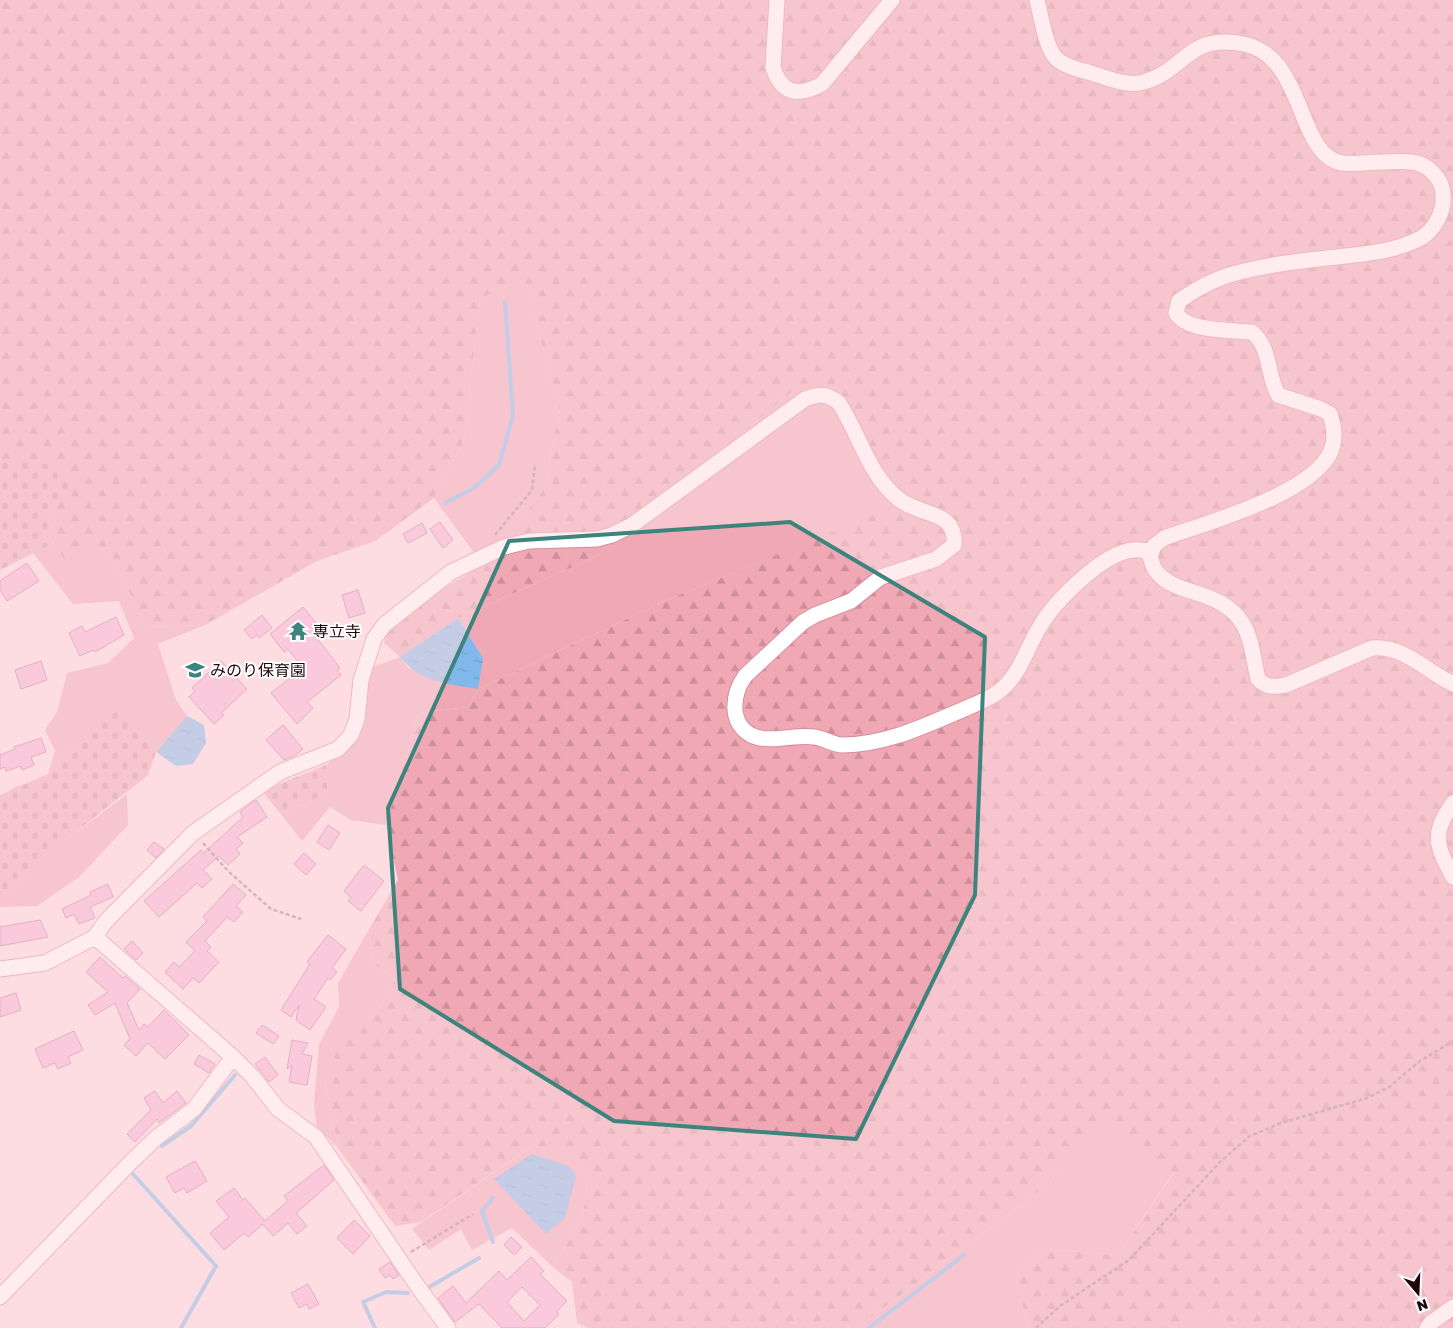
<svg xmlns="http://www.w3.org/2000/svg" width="1453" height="1328" viewBox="0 0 1453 1328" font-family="'Golos Text','Noto Sans JP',sans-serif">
<defs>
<pattern id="forest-firs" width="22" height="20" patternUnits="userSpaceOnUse" patternTransform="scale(1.25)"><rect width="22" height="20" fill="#f0a8b5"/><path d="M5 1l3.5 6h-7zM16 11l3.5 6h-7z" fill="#cd8f9a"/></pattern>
<pattern id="cemetery-stones" width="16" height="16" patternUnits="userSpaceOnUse" patternTransform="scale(1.25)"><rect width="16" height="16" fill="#f0a8b5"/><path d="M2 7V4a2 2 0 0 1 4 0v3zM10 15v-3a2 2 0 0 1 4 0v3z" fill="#cd8f9a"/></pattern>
<pattern id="water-ripples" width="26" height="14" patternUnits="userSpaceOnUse" patternTransform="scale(1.25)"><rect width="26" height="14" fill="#81b8eb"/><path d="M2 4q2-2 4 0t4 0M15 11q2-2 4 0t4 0" fill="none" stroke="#6f9dc8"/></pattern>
</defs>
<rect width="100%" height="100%" fill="#fddde2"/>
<!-- grass -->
<path fill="#f0a8b5" d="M524,275L559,409L545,488L483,565L434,498L464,440L480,299Z
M837,387L894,507L665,601L478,689L468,707L419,713L386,825L351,820L330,807L302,841L280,813L328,794L326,765L356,742L371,668L400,657L409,669L483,658L458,618L595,557L794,390Z
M54,543L65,559L108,547L146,627L205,625L158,644L176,700L187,716L156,752L113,705L48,774L55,751L45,730L57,712L67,673L108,663L134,638L119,601L73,604L33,553Z
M28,783L66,840L127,794L128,825L79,877L37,906L0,907V894L8,893L43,851L13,788Z
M368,931L375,965L395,979L374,1018L325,1081L338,1148L317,1127L314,1104L319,1044L339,1007L338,983Z
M1103,1122L1173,1173L1118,1255L1045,1249L1016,1277L1028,1328H857L1039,1191Z
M534,1145L574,1159L588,1177L583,1214L554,1268L512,1228L472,1250L461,1229L429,1250L412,1229Z
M1221,1308L1228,1328H1181L1182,1319Z"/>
<!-- forest -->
<path fill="url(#forest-firs)" d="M0,0H1453V1328H1228L1221,1308L1182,1319L1181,1328H1028L1016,1277L1045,1249L1118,1255L1173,1174L1103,1123L1039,1191L857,1328H589L577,1323L572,1282L554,1268L583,1214L588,1177L574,1159L534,1145L421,1222L395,1226L338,1148L325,1081L347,1025L374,1018L395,979L375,965L368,931L398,880L386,825L419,713L468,707L478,689L665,601L894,506L837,387L794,390L595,557L458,618L400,657L384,643L390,620L483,565L545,488L559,409L524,276L480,299L464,440L434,498L375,541L317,561L205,625L146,627L108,547L65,560L54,543L49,510L73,483L37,459H0Z"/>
<!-- cemetery -->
<path fill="url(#cemetery-stones)" d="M0,459H37L74,483L49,510L54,543L0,570Z
M113,704L156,752L148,775L66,840L43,851L8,893L0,894V795L48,774Z
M326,765L328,794L280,813L262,791Z"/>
<!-- water -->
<path fill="url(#water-ripples)" d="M458,618L483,658L478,689C449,684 419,682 400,657Z
M187,716L204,725L206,743L193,764L176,766L156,752Z
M532,1154L568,1166L576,1175L565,1218L546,1234L494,1179Z"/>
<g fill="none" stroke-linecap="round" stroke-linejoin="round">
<!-- stream -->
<path stroke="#81b8eb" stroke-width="4" d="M445,503L474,488L499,465L513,415L505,302
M162,1146L191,1126L235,1075
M133,1174L216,1266L181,1328
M493,1242L482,1212L493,1197
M426,1289L479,1258
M375,1328L363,1302L386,1292L408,1293
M869,1328L964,1255"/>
</g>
<!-- building -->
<path fill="#f6b2d5" stroke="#bd7d9e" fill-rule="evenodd" d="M440,522L453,540L443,548L430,529Z
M422,523L427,533L408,543L403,534Z
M27,563L39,581L7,601L0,590V581Z
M358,590L365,613L349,618L342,595Z
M303,607L323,631L316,637L340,668L337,670L341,675L307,702L313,708L297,724L271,693L303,668L288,649L284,652L270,634Z
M262,615L272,628L259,638L257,635L252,639L244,630Z
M116,617L124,635L95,652L93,650L80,656L69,633L82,626L85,632Z
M41,661L47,680L21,689L15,670Z
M221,661L247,689L221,713L224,715L214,724L189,697L195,691L192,688Z
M283,725L303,749L294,756L284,760L266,740Z
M41,738L46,752L31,757L34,765L22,770L21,766L6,771L5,767L0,769V755L15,749L14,747Z
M256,800L267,817L237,837L243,843L236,849L240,854L228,865L219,856L203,870L212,879L202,888L197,883L159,917L144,901L201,850L204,853L243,817L240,812Z
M328,825L340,833L329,850L317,842Z
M154,842L164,849L156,858L147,850Z
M304,853L316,864L306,875L294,864Z
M364,865L384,881L361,911L348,901L351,897L344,891Z
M108,884L113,897L90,907L95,918L79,924L74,914L66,918L62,909L91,895L90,892Z
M233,884L246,895L236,906L243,912L234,922L227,917L205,941L211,947L207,951L219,962L199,983L193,978L183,989L165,972L174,962L179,967L195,951L186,942L207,921L203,917Z
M40,920L48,937L0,946V927Z
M328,935L346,949L332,968L337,972L330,980L328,978L314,999L326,1007L310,1030L296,1020L299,1005L291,1017L281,1010L310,964L307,962Z
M132,941L143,953L136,960L124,949Z
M100,957L123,978L125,976L140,989L127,1003L139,1030L144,1024L148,1027L164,1010L189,1035L165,1059L148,1043L136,1056L124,1045L130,1039L115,1003L95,1015L88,1005L108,992L86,972Z
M16,993L21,1010L0,1017V998Z
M262,1025L279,1036L273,1044L256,1033Z
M74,1031L83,1050L68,1057L71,1063L58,1069L55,1063L43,1068L35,1049Z
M292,1040L308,1043L302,1054L312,1056L307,1085L289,1082L292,1065L287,1069Z
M199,1055L215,1064L209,1073L194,1064Z
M265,1057L278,1075L269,1082L255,1064Z
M155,1091L163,1103L177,1091L186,1103L159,1123L157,1119L135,1142L127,1134L151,1110L144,1098Z
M195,1161L207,1181L187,1193L184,1188L175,1193L166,1177Z
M324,1165L334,1180L296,1213L307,1226L297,1234L288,1223L273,1236L263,1224L248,1237L244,1233L224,1250L210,1233L229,1217L216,1201L234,1188L243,1200L245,1198L265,1221L288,1201L284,1196Z
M354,1220L370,1236L353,1254L337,1238Z
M511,1237L522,1247L514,1255L504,1245Z
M531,1257L544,1271L540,1274L567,1301L556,1312L559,1314L545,1328H502L479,1304L455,1322L438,1298L453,1286L466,1303L499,1271L507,1280ZM522,1287L540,1305L524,1321L507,1302Z
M390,1262L399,1275L393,1279L390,1275L385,1278L379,1269Z
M308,1284L319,1304L309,1309L307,1304L299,1308L291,1293Z"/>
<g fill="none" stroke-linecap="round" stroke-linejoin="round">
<!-- minor casing -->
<g stroke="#d88f9d" stroke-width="17">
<path id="minor" d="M777,0L773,67C781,94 798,97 822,84L892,0
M1037,0C1041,15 1045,45 1055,57C1063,67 1082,70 1094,74C1109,78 1127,87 1144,82C1186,70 1187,33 1244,44C1306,57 1296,155 1342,163C1354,165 1369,162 1381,162C1397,162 1417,158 1430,170C1441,180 1444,188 1443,203C1441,218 1431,234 1417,240C1394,251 1370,253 1346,256C1311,260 1275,263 1240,272C1218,277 1197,288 1179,301L1176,313C1187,332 1231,330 1252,332C1272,350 1266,372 1278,395L1321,409L1330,414C1334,427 1336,438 1331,451C1313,494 1206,523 1164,538L1154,546L1150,557C1152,562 1153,568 1156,571C1175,597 1221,588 1243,624C1252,638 1254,663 1258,679C1267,688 1274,687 1286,685L1372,648C1403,645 1426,671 1453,684
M1453,803C1431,834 1436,845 1453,877
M95,937L233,1057L252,1076L278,1109L316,1137L416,1284L448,1328
M0,969L45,963L95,937L106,921L193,833L280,772L338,749L351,735L357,719L361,680L374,639L384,625L451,572L504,547L529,541L597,539L612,535L632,525L805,399C819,394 827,393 839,403C860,435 868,475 900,500C920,516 957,510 954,545L936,559L881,577L851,601L815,615L803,622L745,676C733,693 728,722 751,735C769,744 794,734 814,737C824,738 833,745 843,745C885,745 924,726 962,710C975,704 991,699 1002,689C1020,673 1027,648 1039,628C1054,602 1102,553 1133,550C1139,549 1146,551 1152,551
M0,1297L131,1162L156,1138L194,1109L233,1057
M1427,1328L1432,1322L1453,1307"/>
</g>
<!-- path -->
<path stroke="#a3868b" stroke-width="2.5" stroke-dasharray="4 2.5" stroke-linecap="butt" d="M495,535L532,490L535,465
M203,843L228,871L271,909L301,919
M411,1252L473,1214
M1036,1328L1060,1306L1129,1260L1221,1161L1250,1136L1281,1123L1367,1098L1389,1087L1420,1061L1453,1041"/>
<!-- minor -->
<use href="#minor" stroke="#fff" stroke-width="15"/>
</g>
<!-- marked area -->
<path d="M0 0H1453V1328H0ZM790,522L985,637L975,895L856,1139L614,1121L400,989L388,808L509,541Z" fill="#fddde2" fill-opacity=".55" fill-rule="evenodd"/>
<path fill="none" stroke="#3d847d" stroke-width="4" stroke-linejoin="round" d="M790,522L985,637L975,895L856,1139L614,1121L400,989L388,808L509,541Z"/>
<!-- icons -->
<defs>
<g id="temple-bare" transform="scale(1.5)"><path d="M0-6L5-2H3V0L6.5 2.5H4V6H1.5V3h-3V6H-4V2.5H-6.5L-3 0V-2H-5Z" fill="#3d847d" stroke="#fff" stroke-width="2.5" paint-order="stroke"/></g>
<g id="school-bare" transform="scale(1.5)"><path d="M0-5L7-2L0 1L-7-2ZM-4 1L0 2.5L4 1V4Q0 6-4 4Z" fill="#3d847d" stroke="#fff" stroke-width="2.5" paint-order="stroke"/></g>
</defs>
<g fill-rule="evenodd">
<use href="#temple-bare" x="298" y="631"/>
<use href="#school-bare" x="195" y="670"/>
</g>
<g text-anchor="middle" stroke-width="4" stroke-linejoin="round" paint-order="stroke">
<!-- poi labels -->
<g font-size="16" fill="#1f060c" stroke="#fff" text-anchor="start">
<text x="313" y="637">専立寺</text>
<text x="210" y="676">みのり保育園</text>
</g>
</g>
<!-- north arrow -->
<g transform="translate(1418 1293) rotate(161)" stroke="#ffffff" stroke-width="4" paint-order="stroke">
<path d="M0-4L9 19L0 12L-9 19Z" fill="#1f060c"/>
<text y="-8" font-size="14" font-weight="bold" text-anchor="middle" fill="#1f060c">N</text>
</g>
</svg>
